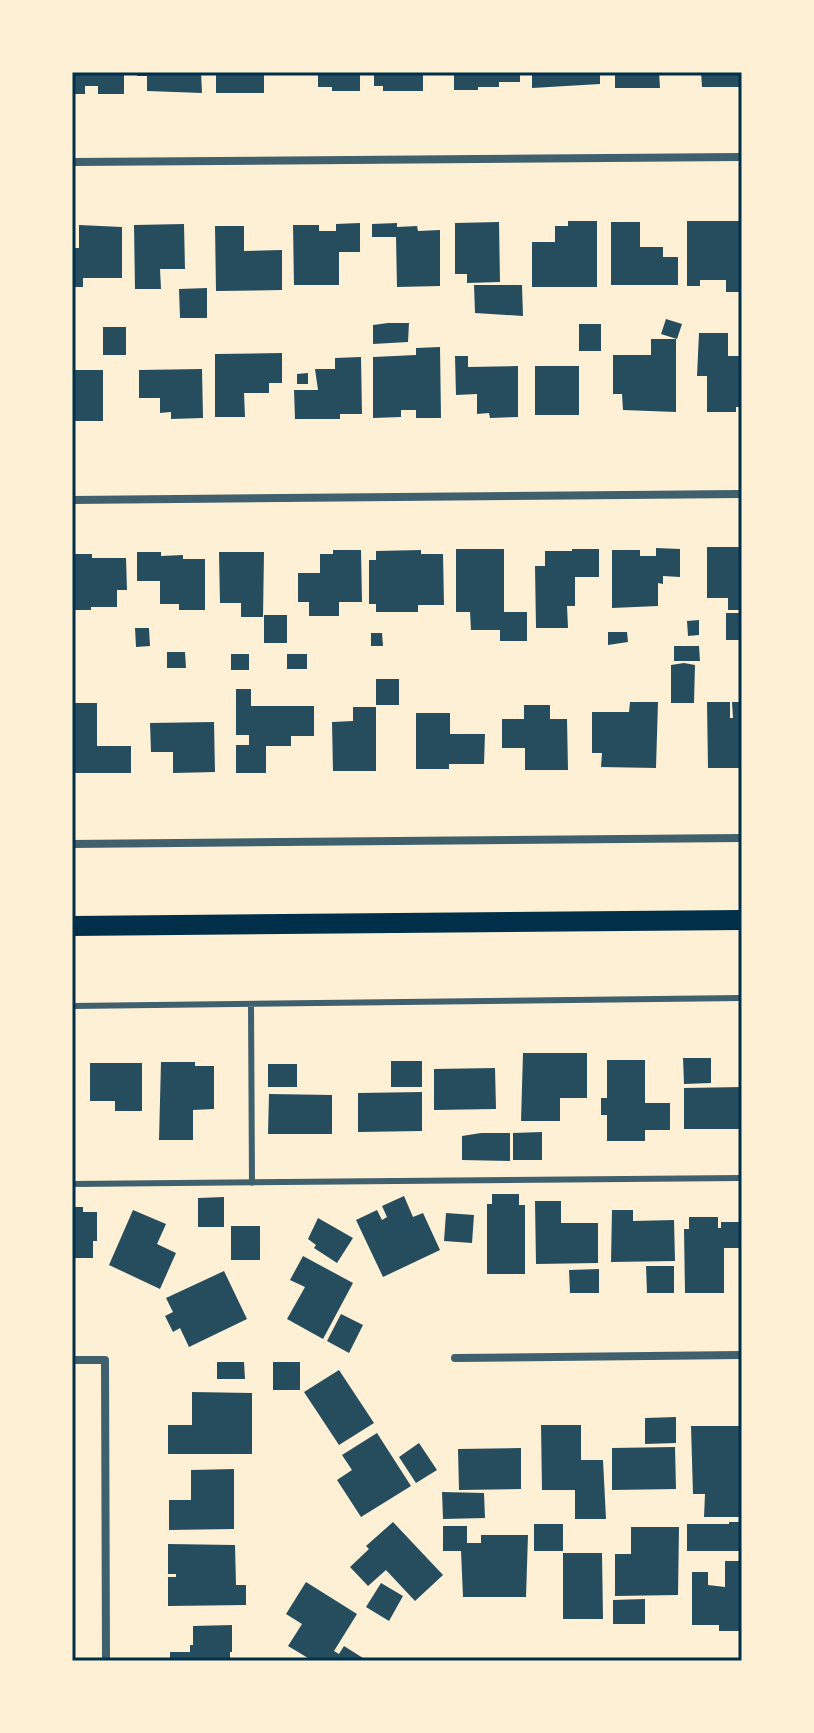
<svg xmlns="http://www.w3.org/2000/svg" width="814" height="1733" viewBox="0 0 814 1733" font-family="Rubik,sans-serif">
<rect width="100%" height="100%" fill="#fdf0d5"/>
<!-- building -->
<path fill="#264d5e" d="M72,72H124V94H98V86H85V94H72Z
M137,72H201L202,93L147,91V76H137Z
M216,72H264V93H216Z
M318,72H360V91H332V87H318Z
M374,72H423V91H383V86H374Z
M454,72H520V82H499V87H478V90H454Z
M532,72H600V84L532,88Z
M615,72H659L660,88H615Z
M701,72H742V87H702Z
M568,221H597V287H532V242H555V226H568Z
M687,221H742V292H726V280H700V286H687Z
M499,222L500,282L467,283V274H455V223Z
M611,222H640V247H663V257H678V285H611Z
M360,223V252H339V285H294L293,225H319V231H336V224Z
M397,223V227L417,226L418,231L440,230V286L397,287L396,237H372V224Z
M184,224L185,269H160L161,289H135L134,225Z
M79,225L122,227V278H83V287H72V248H79Z
M215,226H244V251L282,250V290L216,291Z
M474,285H522L523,316L475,313Z
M207,288V318H180L179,289Z
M666,319L682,324L677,339L661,334Z
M388,323H409L408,342L373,344V325Z
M579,324H601V351H579Z
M103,327H126V355H103Z
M699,333H728V356H742V407H736V412H707V376H697Z
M651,339H676V412L623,410L622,394H613V355H651Z
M440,347L441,418H416V410H401V417L373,418V357L416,355V348Z
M282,353V383H269V393H244L245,417H215V354Z
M455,356H468V367L518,366V417L490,418L489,413L477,414V394L456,395Z
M361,357L362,414H340V419H295L294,390H318L315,369H335V358Z
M535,366H579V415H535Z
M202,369L203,418L171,419V412L160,413V398H139V370Z
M72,370H103V421H72Z
M308,373V384H297V374Z
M707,547H742V610H728V598H707Z
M656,548L680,549V577L663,576V584L658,583V606L612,608V550H640V556H656Z
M456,549H504V612H527V641H500V630H471L470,612H456Z
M572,549H599V577H575V606H567L568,628H536L535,566H545V551H572Z
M333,550H361L362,602H339V616H309V602H298V573H320V554H333Z
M421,550V554H443L444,605H418V612H376V604H369V560H376V551Z
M137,552H161V556L183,555V559H205V610H179V604H160V581H137Z
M219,552H264L263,617H241V603H220Z
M72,554H92V558H126L127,590H117V607H91V610H72Z
M726,613H742V640H726Z
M264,615H287V643H264Z
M699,620V635L688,636L687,621Z
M135,628H149L150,646L136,647Z
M608,632H627L628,642L608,645Z
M371,633H382L383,646H371Z
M674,646H699L700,661H674Z
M167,652H185L186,668H167Z
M231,654H249V670H231Z
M287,654H307V669H287Z
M684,663L695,665L694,703H671V665Z
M376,679H399V705H376Z
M236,689H251V706H314V736H291V746H266V773H236V745H249V735H236Z
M630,702H658L656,768L601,767L602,753H592V712H629Z
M707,702H730V718H733L732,702H742V768H708Z
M72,703H97V746H131V773H72Z
M524,705H550V719H567L568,770H525V748H502V719H524Z
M353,707H376V771H333L332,722L353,721Z
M416,713H450V734H485L484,764H449V769H416Z
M214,722L215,772L173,773V752H151L150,723Z
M523,1053H587V1098H560V1121H521Z
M683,1058H711V1083L684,1084Z
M607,1060H645V1103H670V1130H645V1141H607V1115H601V1098H607Z
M391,1061H422V1087H391Z
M161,1062H195V1066H214V1109L193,1110V1140H159Z
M90,1063H142V1111H115V1101H90Z
M268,1064H297V1087H268Z
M495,1068L496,1109L434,1110V1069Z
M742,1087V1129H684V1088Z
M422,1092V1131L358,1132V1093Z
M269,1094L332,1095V1134H268Z
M542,1132V1160H513V1133Z
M481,1133H510V1161L462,1160V1136Z
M492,1194H519V1205H525V1274H487V1204H492Z
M404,1196L413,1217L423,1213L440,1250L383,1277L356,1220L377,1210L382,1220L387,1217L382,1206Z
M224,1197V1227H198V1198Z
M535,1201H561V1223H598V1263L536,1264Z
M72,1207H83V1212H97V1241H93V1258H72Z
M133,1210L166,1224L157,1244L176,1253L160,1289L109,1265Z
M612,1210H633V1221L674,1220L675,1261L611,1262Z
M446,1213L474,1215L472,1243L444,1241Z
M689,1217H718V1228H721V1222H742V1248H724V1293H685L684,1229H689Z
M318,1218L353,1238L337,1263L314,1248L316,1245L308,1239Z
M231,1226H260V1260H231Z
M303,1256L353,1283L323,1339L287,1319L305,1287L290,1280Z
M646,1266H674V1293H647Z
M599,1269V1293H570L569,1270Z
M224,1271L247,1319L189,1347L180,1328L173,1332L165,1316L173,1312L166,1298Z
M341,1314L363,1325L349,1353L327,1341Z
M217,1362H244L245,1379H217Z
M273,1362H300V1390H273Z
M339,1370L374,1423L339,1445L304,1392Z
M192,1392L252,1393V1454H168V1425H192Z
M676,1417V1443L645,1444V1418Z
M541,1425H581V1460H603L606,1519H575V1490H542Z
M691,1426H742V1517H704L705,1494H693Z
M377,1433L411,1486L361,1517L337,1480L352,1470L342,1455Z
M419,1443L437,1470L416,1483L399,1457Z
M675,1447L676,1489L612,1490V1448Z
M521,1448V1489L459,1490L458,1449Z
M234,1469V1529L169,1530V1500H191V1470Z
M442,1492L484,1493L485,1518L443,1519Z
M393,1522L443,1575L415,1601L386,1570L368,1586L350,1567L369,1549L366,1546Z
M729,1522H742V1551H687V1524H729Z
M534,1524H563V1551H534Z
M443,1526H467V1543H481V1535H528L526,1597H463L461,1551H443Z
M631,1527H679L678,1595L615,1596V1554H631Z
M168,1544L235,1545L236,1585H246V1605L168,1606V1577H176V1574H168Z
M563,1553H602L603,1619H563Z
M725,1561H742L740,1631H719V1625H692V1572H708V1585L725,1587Z
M306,1582L357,1614L334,1651L339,1654L344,1646L363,1658L362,1661H333L329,1659L327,1661H313L288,1646L302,1624L286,1614Z
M381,1583L403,1596L389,1621L366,1607Z
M645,1599V1624H613V1600Z
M232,1625V1652H230V1661H170V1652H190V1645H193V1626Z"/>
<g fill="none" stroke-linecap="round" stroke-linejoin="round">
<!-- service -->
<path stroke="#3f606c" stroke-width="6" d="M251,1004L252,1183
M72,1006L742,998
M72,1184L742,1178"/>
<!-- minor -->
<path stroke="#3f606c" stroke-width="8" d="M72,162L742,157
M72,500L742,494
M72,844L742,838
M455,1358L742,1355
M72,1360H105L106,1661"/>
<!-- primary -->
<path stroke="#003049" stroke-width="20" d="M72,926L742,920"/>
</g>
<!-- border -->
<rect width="814" height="1733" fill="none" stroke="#fdf0d5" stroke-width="148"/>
<rect x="74" y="74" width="666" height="1585" fill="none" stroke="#003049" stroke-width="3"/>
</svg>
